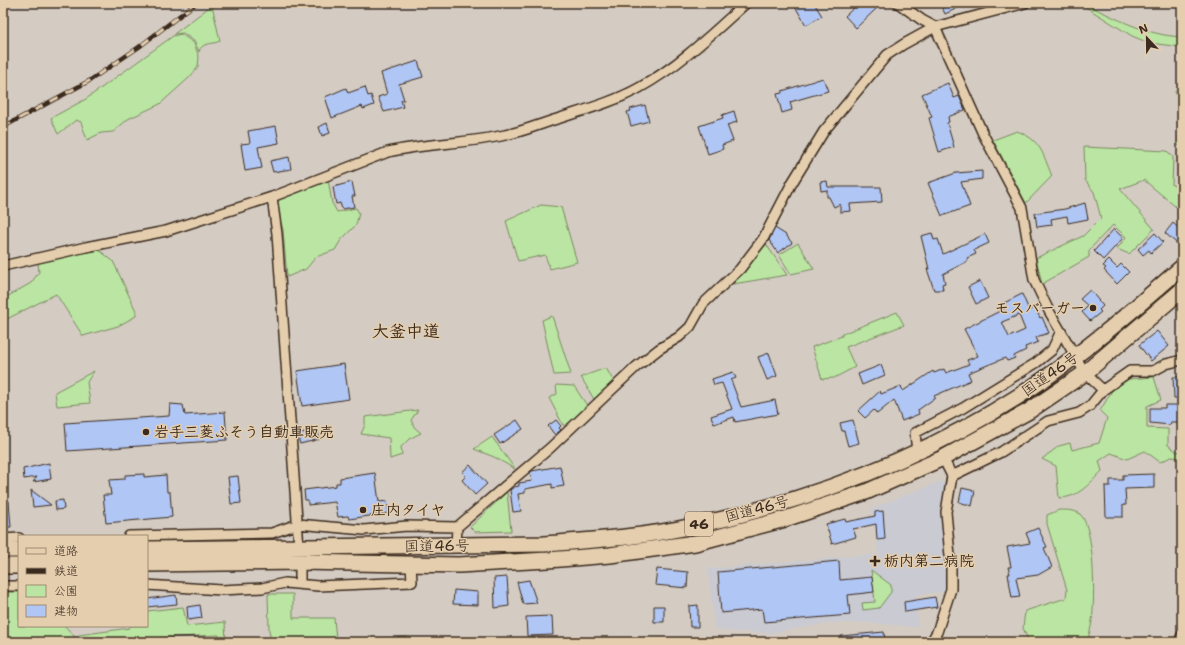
<svg xmlns="http://www.w3.org/2000/svg" width="1185" height="645" viewBox="0 0 1185 645" font-family="'Shantell Sans','Klee One',sans-serif">
<rect width="100%" height="100%" fill="#d4ccc3"/>
<filter id="ink" filterUnits="userSpaceOnUse"><feTurbulence type="fractalNoise" baseFrequency=".025" numOctaves="2"/><feDisplacementMap in="SourceGraphic" scale="8" xChannelSelector="R" yChannelSelector="G"/><feConvolveMatrix kernelMatrix="1 2 1 2 8 2 1 2 1" color-interpolation-filters="sRGB"/></filter>
<g filter="url(#ink)">
<!-- built -->
<path fill="#c9cad2" d="M941,481L945,485L940,512L945,567V592L917,594L918,627L871,623H831L769,633L725,631L715,629L708,569L879,554L871,509Z"/>
<!-- green -->
<path fill="#bae5a2" stroke="#7a8860" d="M1085,4C1118,19 1145,35 1182,37V47L1149,43L1132,36L1084,6Z
M212,5L220,41C212,45 201,42 199,52L195,42L183,33L174,34Z
M181,34L194,43L199,57L198,67L190,77L160,104L128,119L113,132L101,133L87,140L81,122L76,120L58,134L51,118L86,99L173,36Z
M1182,83V148L1178,145L1181,116L1175,91Z
M1017,131C1042,141 1042,153 1052,176L1026,203L993,140Z
M1084,147L1167,151L1173,157L1172,185L1182,188V212L1144,180L1120,189L1154,229L1129,254L1117,249L1126,237L1113,225L1089,250V257L1042,284L1036,258L1083,236L1101,218L1094,192L1085,180Z
M328,179L332,203L337,212L356,208L359,213L356,225L341,240L335,250L316,257L306,269L287,277L283,230L276,202L279,200Z
M541,205L561,207L577,262L550,269L545,255L518,261L506,221Z
M798,243L814,269L791,274L779,255Z
M766,244L787,275L733,284Z
M99,250L113,261L136,311V316L118,326L83,336L56,294L3,321V299L31,283L39,272L38,263L68,255Z
M897,312L904,325L846,347L855,367L834,378L822,379L812,347L842,336V334Z
M552,316L571,374L554,375L542,320Z
M606,368L614,382L595,401L581,377Z
M94,371L87,382L90,403L57,406L55,392Z
M1154,377L1161,400L1147,406V428L1168,429V445L1177,452L1182,451V458L1171,457L1160,462L1145,451L1127,459L1111,453L1099,461L1102,471C1089,484 1078,498 1059,498L1056,466L1042,459L1059,446L1070,443L1072,450L1099,443L1107,418L1100,411L1113,389L1129,379Z
M556,385L574,386L588,407L569,425H563L549,398L557,394Z
M418,410L411,420L414,427L421,433L409,439L401,447L402,455L390,459L389,438L361,434L365,425V417Z
M492,437L515,469L494,457L474,449Z
M507,492L511,531L475,532L470,527Z
M1059,510C1065,510 1076,510 1080,514C1095,528 1095,600 1092,621C1091,628 1089,635 1087,642H1029L1023,628L1025,611L1066,598L1067,590L1047,524V515Z
M871,570L891,585V592L879,608L863,610L862,603L875,602Z
M3,592H19V626H65L75,637V642H3Z
M268,594H293V618H334L336,640L407,637L409,642H271L269,630Z
M183,607L187,626L225,622L226,642H219V635L158,638V642H79V635L129,628L131,626H147V611Z"/>
<!-- building -->
<path fill="#b0c6f5" stroke="#3b2a1e" fill-rule="evenodd" d="M793,3H814L822,16L806,25Z
M859,3H872L877,8L856,28L845,16Z
M940,3H968L945,14Z
M418,61L423,77L399,84L404,100H401L403,107L384,112L378,97L387,94L381,73Z
M823,78L828,91L790,102L792,110L782,113L777,94L782,93V91Z
M948,83L954,98L959,96L965,110L948,117L949,122L947,123L954,147L939,152L929,118L932,117L922,94Z
M365,87L368,96L371,95L374,105L363,109L362,106L332,118L325,97L346,88L348,93Z
M645,105L649,121L631,126L627,112L631,111L630,109Z
M734,111L737,122L727,125L733,141L722,145L723,149L708,154L699,126L723,118L722,115Z
M327,123L330,133L322,136L319,127Z
M276,126L279,143L258,147L262,168L245,171L241,144L250,143L248,131Z
M289,157L291,169L273,172L270,161Z
M982,171V179L961,182L970,206L942,216L928,183L956,173Z
M827,181L828,187H881L882,202L850,204L851,211L840,212V204L834,207L829,197H827V190L821,191L820,182Z
M352,182L355,196H352L354,207L342,209L340,203L336,204L333,187Z
M1085,203L1088,219L1068,223L1067,216L1051,219L1052,225L1037,227L1035,213L1065,209Z
M1173,223L1182,231V248L1165,233Z
M775,228L786,235L792,243L778,253L769,240Z
M1114,229L1123,238L1103,260L1094,251Z
M932,233L934,240L938,239L943,254L985,234L989,243L974,250L976,254L967,258L968,261L943,274L945,283L942,284L943,290H934L927,269H929L921,236Z
M1155,233L1163,242L1151,253L1149,250L1143,255L1138,249Z
M1109,260L1117,268L1121,264L1129,272L1117,284L1104,270L1106,268L1103,266Z
M980,281L988,298L976,304L968,287Z
M1090,290L1103,306L1099,310L1101,312L1090,321L1082,312L1088,306L1080,299Z
M1022,294L1029,310L1035,307L1040,318L1042,317L1049,333L1036,337L1038,342L1025,347L1026,350L1014,356L1015,358L1007,361L1005,358L968,373L971,380L934,396L935,398L918,410L919,414L902,421L894,400L877,414L874,410L865,418L858,411L880,391L881,394L901,386L903,391L933,371L934,373L944,369L946,373L969,364L967,360L978,356L964,329L1006,308L1004,303ZM1019,315L1025,330L1009,337L1002,322Z
M1157,331L1169,346L1151,361L1139,345Z
M769,353L777,376L767,380L758,357Z
M344,364L349,399L302,406L297,371Z
M881,365L885,375L862,385L858,374Z
M733,372L736,378L731,380L741,407L775,400L778,414L735,422L734,417L714,424L711,416L732,409L722,383L714,385L712,379Z
M1173,377H1182V398H1174Z
M170,404L183,405L185,415L225,412L227,440L67,451L65,423L169,416Z
M1165,405H1180V422H1171L1170,425L1150,423V408H1165Z
M517,420L523,429L500,444L494,435Z
M556,420L561,426L559,428L561,430L555,435L548,426Z
M853,420L859,443L848,446L844,431H842L840,423Z
M317,429L320,439L300,444L297,434Z
M49,463L51,479L33,482L37,477L24,479L23,469Z
M470,465L487,484L475,495L462,480L466,476L462,472Z
M560,466L564,486L552,488V484L525,489V493L518,494L521,511L513,512L510,490L514,487L519,486V483L532,481L530,473L532,471Z
M375,473L379,502L387,501L389,513L349,519L348,516L338,517L335,502L308,505V500H305L304,490L336,486V483H340V478Z
M144,474V477L166,475L167,492H170L172,517L106,523L103,495H111L109,480L125,479V475Z
M1154,474V488L1125,489L1126,505H1123V517H1106L1105,486H1110V480H1123V475Z
M238,476L241,503L231,504L228,477Z
M962,488L975,491L972,506L959,502Z
M31,490L51,505L33,507Z
M63,500L64,509L56,510L55,501Z
M9,501L11,527H3V502Z
M883,511L885,539L877,540L876,524L853,529L856,537L832,544L826,524L845,519L846,522L875,516V512Z
M1038,528L1047,547L1044,548L1052,567L1038,575L1016,578L1020,597L1012,598L1008,574H1010L1008,567H1011L1007,547L1030,543L1026,533Z
M839,561L840,580L872,577L874,592L848,595L850,615L764,622L762,609L721,613L718,572Z
M657,569L688,572L687,588L655,585Z
M507,577L509,606L495,608L494,578Z
M529,580L537,603L523,604L517,582Z
M454,590L478,592V605L453,604Z
M176,595L177,604L147,607V599Z
M935,597L937,607L905,612L904,602Z
M200,605L202,618L188,620L187,607Z
M698,605V627H690L689,606Z
M654,606H664V622H654Z
M552,616L553,635L527,636L526,617Z
M884,632L885,642H841V636Z"/>
<g fill="none" stroke-linecap="round" stroke-linejoin="round">
<!-- minor casing -->
<g stroke="#3b2a1e" stroke-width="12">
<path id="minor" d="M898,3L922,20L935,27L983,134L1022,208L1034,280L1049,311L1085,373L1103,390L1090,406L1079,413L1048,421L1001,452L952,476L946,512L951,567V589L937,632L931,642
M272,197L277,234L299,548
M3,266L86,247L166,231L272,197L388,152C426,143 466,144 505,135C522,132 540,124 557,119C584,110 614,102 639,88C678,67 714,32 746,3
M1103,390L1130,371H1153L1166,364L1182,360
M917,452L915,433L963,408L1036,363L1052,350L1061,331
M943,458L952,476
M129,536L272,533L298,524L364,530L407,526L457,527
M3,539L19,538
M456,546L457,527L550,448L636,367L659,349L679,337L690,327L703,304L740,269L763,239L792,183L824,131L887,55L904,44L935,27L1025,3
M300,562V584
M147,585L221,590L262,588L285,583L318,586L412,582L411,564
M3,586H19
M1179,642L1182,635"/>
</g>
<!-- trunk casing -->
<g stroke="#3b2a1e" stroke-width="18">
<path id="trunk" d="M147,549L544,544C594,540 644,537 693,526C808,501 923,458 1022,394C1079,357 1131,312 1182,267
M3,550H19
M147,564L300,562L459,565L548,560L610,555L695,543L785,519L866,492L943,458L1029,411L1085,373L1182,290
M3,566H19"/>
</g>
<!-- minor -->
<use href="#minor" stroke="#e4ceae" stroke-width="9"/>
<!-- trunk -->
<use href="#trunk" stroke="#e4ceae" stroke-width="15"/>
<!-- rail casing -->
<g stroke="#3b2a1e" stroke-width="4.5">
<path id="rail" d="M3,127L89,81L139,47L196,3"/>
</g>
<!-- rail -->
<use href="#rail" stroke="#e4ceae" stroke-width="3" stroke-dasharray="9" stroke-linecap="butt"/>
</g>
</g>
<!-- markers -->
<g fill="#3b2a1e" stroke="#e4ceae" stroke-width="1.5">
<circle cx="1093" cy="308" r="4"/>
<circle cx="146" cy="432" r="4"/>
<circle cx="363" cy="510" r="4"/>
<path d="M873 555h4v4h4v4h-4v4h-4v-4h-4v-4h4z"/>
</g>
<g text-anchor="middle" stroke-width="3" stroke-linejoin="round" paint-order="stroke">
<!-- shield labels -->
<rect fill="#e4ceae" stroke="#6e5b49" stroke-width="1" x="685" y="512" width="28" height="24" rx="3"/>
<g font-size="14" font-weight="bold" fill="#3b2a1e">
<text x="699" y="529">46</text>
</g>
<!-- poi labels -->
<g font-size="15" font-weight="bold" fill="#3b2a1e" stroke="#e4ceae" text-anchor="start">
<text x="1085" y="313" text-anchor="end">モスバーガー</text>
<text x="154" y="437">岩手三菱ふそう自動車販売</text>
<text x="371" y="515">庄内タイヤ</text>
<text x="884" y="566">栃内第二病院</text>
</g>
<!-- street labels -->
<g font-size="15" fill="#3b2a1e" stroke="#e4ceae">
<text transform="translate(1050 374) rotate(-35)" y="5">国道46号</text>
<text transform="translate(757 509) rotate(-15)" y="5">国道46号</text>
<text transform="translate(437 546) rotate(-1)" y="5">国道46号</text>
</g>
<!-- quarter labels -->
<g font-size="17" font-weight="bold" fill="#3b2a1e" stroke="#e4ceae">
<text x="406" y="337">大釜中道</text>
</g>
</g>
<!-- margin -->
<rect width="1185" height="645" fill="none" stroke="#e4ceae" stroke-width="16"/>
<rect x="8" y="8" width="1169" height="629" fill="none" stroke="#3b2a1e" stroke-width="1.5" filter="url(#ink)"/>
<!-- legend -->
<rect x="18" y="535" width="130" height="92" fill="#e4ceae" stroke="#a08c74"/>
<rect x="26" y="548" width="20" height="6" fill="#e4ceae" stroke="#a08c74"/>
<text x="54" y="555" font-size="12" fill="#3b2a1e">道路</text>
<rect x="26" y="568" width="20" height="6" fill="#3b2a1e" stroke="#a08c74"/>
<text x="54" y="575" font-size="12" fill="#3b2a1e">鉄道</text>
<rect x="26" y="585" width="20" height="12" fill="#bae5a2" stroke="#a08c74"/>
<text x="54" y="595" font-size="12" fill="#3b2a1e">公園</text>
<rect x="26" y="605" width="20" height="12" fill="#b0c6f5" stroke="#a08c74"/>
<text x="54" y="615" font-size="12" fill="#3b2a1e">建物</text>
<!-- north arrow -->
<g transform="translate(1147 38) rotate(338)" stroke="#e4ceae" stroke-width="3" paint-order="stroke">
<path d="M0-3L7 15L0 10L-7 15Z" fill="#3b2a1e"/>
<text y="-6" font-size="11" font-weight="bold" text-anchor="middle" fill="#3b2a1e">N</text>
</g>
</svg>
